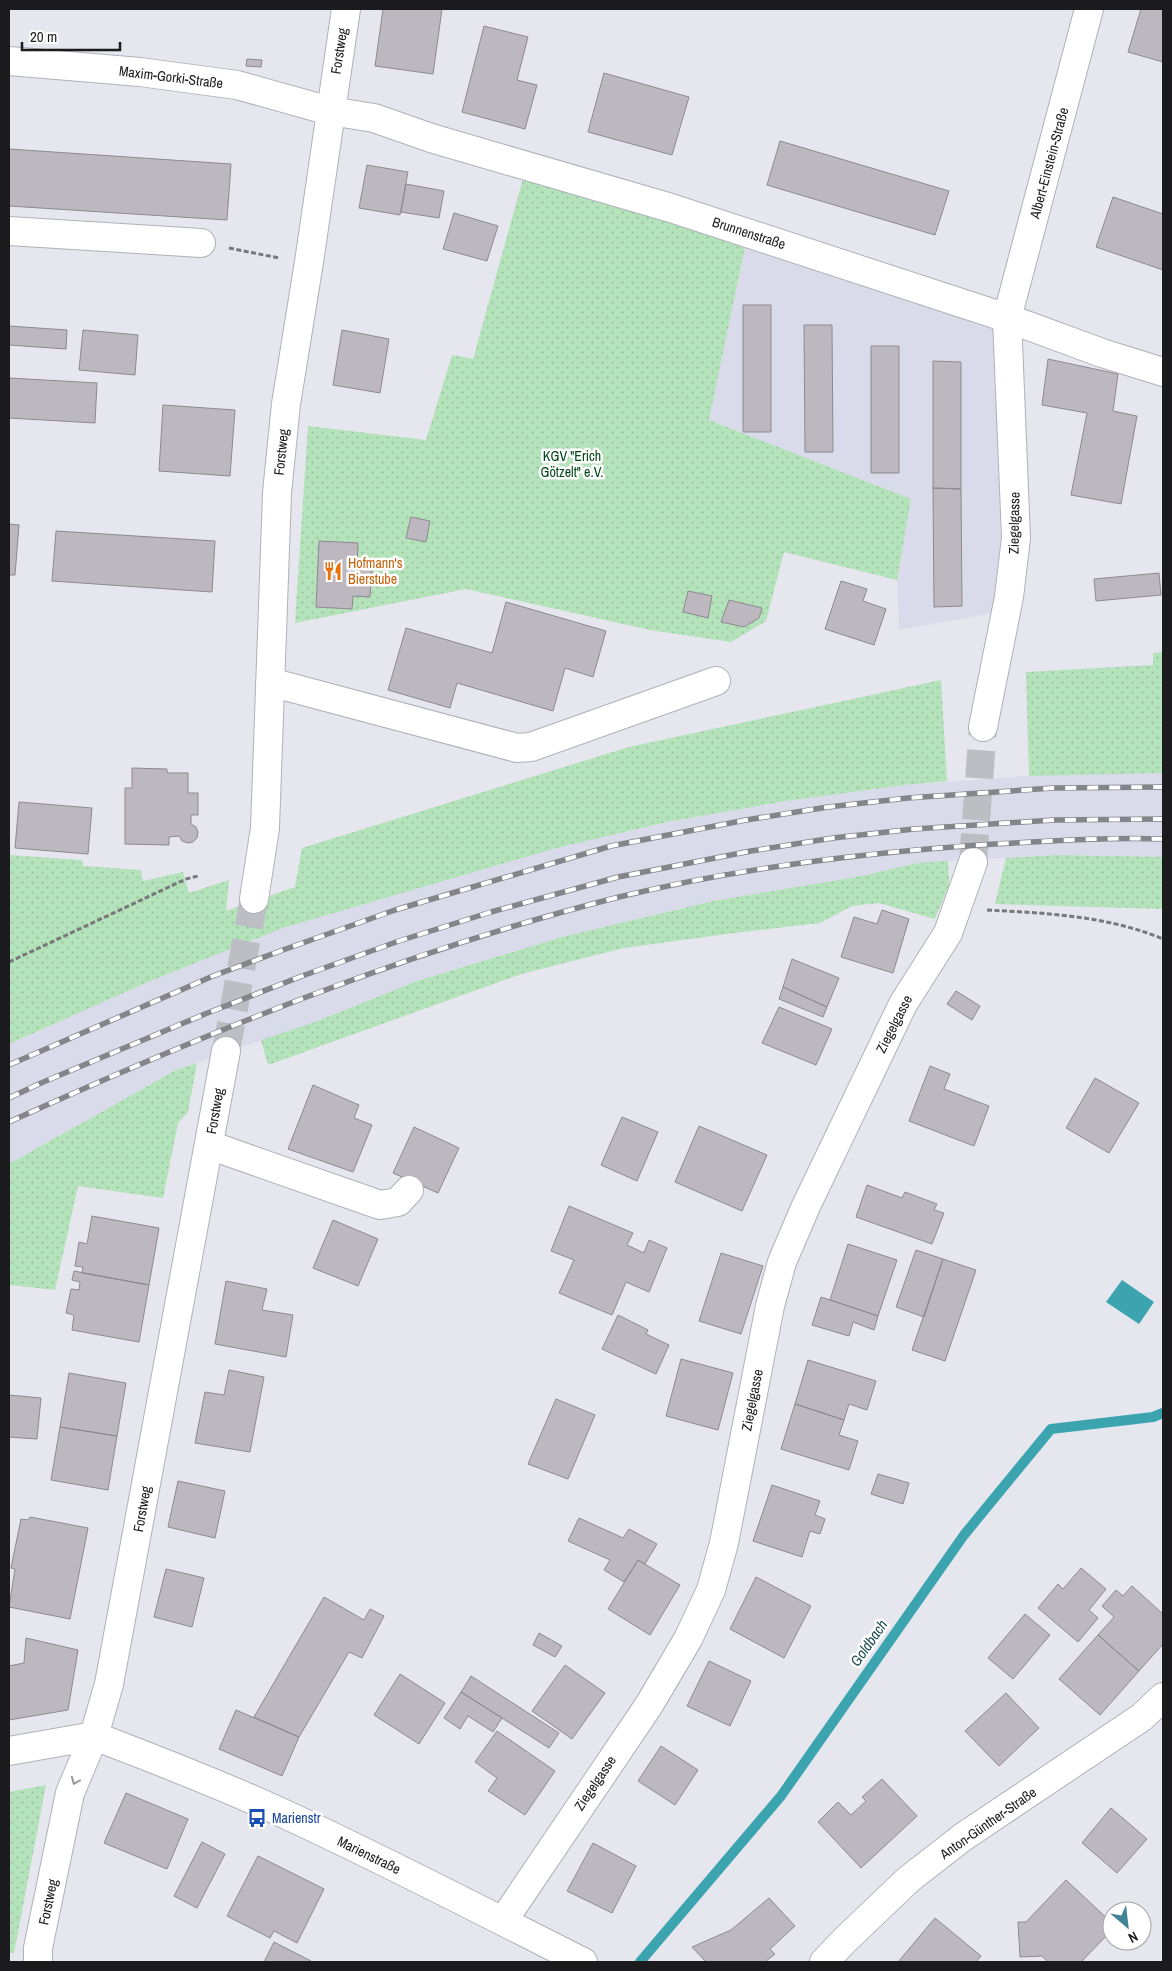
<svg xmlns="http://www.w3.org/2000/svg" width="1172" height="1971" viewBox="0 0 1172 1971" font-family="'Archivo Narrow',sans-serif">
<defs>
<pattern id="green-dots" width="8" height="8" patternUnits="userSpaceOnUse" patternTransform="scale(1.25)"><rect width="8" height="8" fill="#b4e2ba"/><path d="M2 2h.1M6 6h.1" fill="none" stroke="#9ac19f" stroke-width="1.8" stroke-linecap="round"/></pattern>
</defs>
<rect width="100%" height="100%" fill="#e5e6ee"/>
<!-- built -->
<path fill="#dadbea" d="M745,247L994,329L1003,611L899,630L897,580L911,499L709,420Z
M1163,773V857L1056,855L917,863L862,876L713,901L562,937L417,981L315,1022L176,1070L9,1164V1044L148,982L283,928L553,849L667,822L786,801L905,785L1054,774Z"/>
<!-- green -->
<path fill="url(#green-dots)" d="M524,175L745,247L709,420L911,499L897,580L784,552L766,621L731,642L650,630L466,589L295,623L308,426L426,440L452,355L473,359Z
M1163,652V773L1029,776L1026,672L1153,665V653Z
M941,680L947,781L905,785L786,801L667,822L553,849L283,928L148,982L9,1044V855L82,860L83,866L141,870L143,881L183,872L189,893L229,880L226,911L295,887L302,848L629,747Z
M1056,855L1163,857V909L995,904L1006,858Z
M948,861L949,885L935,919L879,903L852,906L820,923L734,933L624,948L521,974L268,1065L261,1040L315,1022L417,981L562,937L713,901L862,876L917,863Z
M197,1063L188,1112L178,1123L163,1198L78,1186L55,1290L9,1285V1164L176,1070Z
M46,1785L14,1953L9,1952V1792Z"/>
<!-- water -->
<path fill="#3ba4ae" d="M1122,1280L1154,1302L1139,1324L1106,1302Z"/>
<g fill="none" stroke-linecap="round" stroke-linejoin="round">
<!-- stream -->
<path stroke="#3ba4ae" stroke-width="10" d="M640,1962L781,1796L964,1535L1051,1429L1153,1417L1163,1413"/>
</g>
<!-- building -->
<path fill="#bdb8bf" stroke="#8d898f" d="M383,9H442L433,74L375,66Z
M1141,9H1163V62L1128,52Z
M484,26L528,37L517,80L537,85L525,129L462,112Z
M247,59L262,60L261,67L246,66Z
M604,73L689,97L672,155L588,132Z
M780,141L949,191L935,235L767,185Z
M9,149L231,164L227,220L9,206Z
M367,165L408,172L400,215L359,208Z
M406,184L444,191L439,218L401,212Z
M1113,197L1163,214V270L1096,247Z
M454,213L498,226L487,261L443,249Z
M743,305H771V432H743Z
M804,325H832L833,452H805Z
M9,326L67,330L66,349L9,345Z
M83,330L138,335L135,375L79,370Z
M342,330L389,339L380,393L333,385Z
M871,346H899V473H871Z
M1048,359L1118,374L1113,411L1137,416L1121,504L1071,495L1087,413L1042,405Z
M933,361L961,362V489L933,488Z
M9,378L97,383L95,423L9,418Z
M163,405L235,410L230,476L159,471Z
M933,488L961,489L962,606L934,607Z
M411,517L430,521L426,542L406,538Z
M9,524L19,525L15,575H9Z
M56,531L215,541L212,592L52,581Z
M319,541L358,543L357,567L372,568L370,597L353,596L352,609L316,607Z
M1159,573L1161,595L1096,601L1094,579Z
M841,581L867,589L863,601L886,609L874,645L825,629Z
M688,591L712,596L708,618L683,612Z
M729,600L762,608L759,618L744,627L721,622Z
M506,602L606,631L593,677L565,668L553,711L457,683L450,708L388,690L406,628L492,653Z
M132,768L167,769V773H188V793H198V815H191V824L196,827L198,832L197,838L193,842L188,843L182,841L179,836L169,837V845L125,844V788H132Z
M19,802L92,808L88,854L15,848Z
M882,910L909,919L893,973L841,957L854,917L877,924Z
M792,959L839,978L827,1007L783,987Z
M783,987L827,1007L823,1017L779,999Z
M956,991L980,1006L972,1020L947,1004Z
M779,1007L832,1029L816,1065L762,1043Z
M930,1066L950,1074L944,1089L989,1106L974,1146L909,1121Z
M1095,1078L1139,1103L1109,1153L1066,1128Z
M313,1085L359,1105L354,1118L372,1125L353,1172L288,1149Z
M622,1117L658,1132L637,1181L601,1165Z
M699,1126L767,1155L742,1211L675,1182Z
M414,1127L459,1148L438,1193L393,1173Z
M867,1185L902,1198L905,1192L937,1204L934,1210L944,1213L932,1244L856,1217Z
M569,1206L633,1233L627,1245L644,1253L649,1240L667,1248L649,1292L626,1282L612,1315L559,1293L574,1260L551,1251Z
M92,1216L159,1228L149,1285L82,1273L83,1267L75,1266L79,1242L87,1244Z
M333,1220L378,1239L358,1286L313,1268Z
M848,1244L897,1260L878,1316L830,1300Z
M916,1250L943,1259L924,1317L896,1307Z
M721,1253L763,1266L741,1334L699,1321Z
M943,1259L976,1270L945,1361L912,1350Z
M74,1271L149,1285L139,1342L72,1330L74,1315L66,1313L71,1289L79,1290L80,1282L72,1280Z
M226,1281L267,1289L262,1310L293,1315L286,1357L215,1344Z
M821,1297L878,1316L874,1330L853,1322L849,1336L812,1325Z
M618,1315L648,1330L646,1334L669,1345L656,1374L602,1349Z
M681,1359L733,1373L718,1430L666,1416Z
M808,1360L876,1381L867,1410L849,1404L844,1420L795,1404Z
M229,1370L264,1377L250,1452L195,1443L205,1392L224,1395Z
M69,1373L126,1383L117,1436L60,1427Z
M9,1395L41,1398L37,1439L9,1437Z
M556,1399L595,1415L568,1479L528,1464Z
M795,1404L844,1420L839,1435L858,1441L849,1470L781,1449Z
M60,1427L117,1436L108,1490L51,1480Z
M878,1474L909,1483L903,1504L871,1494Z
M178,1481L225,1491L215,1538L168,1527Z
M772,1485L820,1501L815,1515L825,1519L820,1534L810,1531L802,1557L753,1541Z
M30,1517L88,1528L70,1619L9,1607L15,1569L11,1568L21,1519L28,1520Z
M579,1518L623,1538L629,1529L657,1544L645,1564L638,1560L624,1582L604,1570L610,1560L568,1541Z
M638,1560L680,1585L650,1635L608,1609Z
M1081,1568L1106,1589L1089,1610L1098,1618L1078,1642L1038,1608L1058,1584L1063,1589Z
M166,1569L204,1578L192,1627L154,1617Z
M756,1577L811,1606L784,1658L730,1629Z
M1132,1586L1163,1614V1644L1139,1671L1098,1635L1114,1617L1102,1606L1116,1590L1123,1596Z
M324,1597L364,1620L370,1609L384,1616L362,1658L349,1652L299,1737L254,1717Z
M1025,1614L1050,1635L1013,1679L988,1658Z
M539,1633L562,1646L555,1657L533,1645Z
M1098,1635L1139,1671L1100,1715L1059,1679Z
M26,1638L78,1650L68,1710L9,1720V1666L24,1663Z
M709,1661L751,1681L730,1726L687,1706Z
M565,1665L605,1693L572,1739L532,1711Z
M400,1674L445,1703L419,1744L374,1715Z
M471,1676L559,1733L549,1748L461,1692Z
M461,1692L502,1718L493,1732L468,1716L460,1729L444,1718Z
M1006,1693L1039,1728L999,1766L965,1731Z
M236,1710L299,1737L282,1776L219,1749Z
M497,1731L555,1771L525,1815L488,1791L497,1778L475,1762Z
M661,1746L698,1770L675,1805L638,1781Z
M882,1779L917,1816L861,1868L818,1822L838,1802L851,1815L866,1801L862,1797Z
M126,1793L188,1819L167,1869L104,1843Z
M1111,1808L1147,1839L1117,1873L1082,1843Z
M202,1842L225,1854L197,1908L174,1896Z
M593,1843L636,1866L612,1913L567,1891Z
M258,1856L324,1889L297,1943L274,1931L270,1938L227,1916Z
M1066,1880L1112,1923V1930L1081,1962H1048L1042,1956L1020,1957L1018,1922H1026Z
M769,1898L795,1926L770,1949L775,1954L765,1962H706L692,1947L731,1930Z
M935,1918L981,1956L976,1962H898Z
M274,1942L311,1961V1962H264Z"/>
<g fill="none" stroke-linecap="round" stroke-linejoin="round">
<!-- minor-tunnel -->
<path stroke="#bdbdc4" stroke-width="28" stroke-dasharray="28 14" stroke-linecap="butt" d="M973,862L983,727
M226,1051L254,899"/>
<!-- minor casing -->
<g stroke="#b0b1b8" stroke-width="30">
<path id="minor" d="M9,61L140,72L237,85L330,111L374,118L431,138L671,208L1007,318L1102,353L1163,372
M9,231L201,243
M270,682L517,748L531,747L716,681
M983,727L1009,597L1016,538L1007,318L1089,9
M254,899L265,828L277,493L286,404L309,262L346,9
M209,1145L380,1205L398,1202L409,1190
M94,1736C160,1761 227,1787 291,1817C390,1863 486,1913 583,1962
M9,1751L94,1736
M503,1921L649,1705L688,1639L711,1590L724,1543L770,1306L782,1262L806,1206L903,1004L948,933L973,862
M38,1962V1948L70,1793L94,1736L109,1684L226,1051
M824,1962L845,1940L909,1879L963,1837L1142,1717L1163,1697"/>
</g>
<!-- path -->
<path stroke="#77777c" stroke-width="3" stroke-dasharray="5 2.5" stroke-linecap="butt" d="M229,248L279,258
M987,910C1047,913 1108,916 1163,939
M9,962L186,879L198,876"/>
<!-- minor -->
<use href="#minor" stroke="#fff" stroke-width="28"/>
<!-- rail casing -->
<g stroke="#84858a" stroke-width="5.5">
<path id="rail" d="M9,1065L213,976L283,950L395,910L611,846L746,820L828,807L908,798L1053,788L1163,787
M9,1098L41,1083L205,1014L302,976L399,941L491,912L618,877L751,851L833,838L914,829L1054,820L1163,819
M9,1122C206,1033 409,950 619,897C742,867 869,852 995,844C1051,841 1107,837 1163,839"/>
</g>
<!-- rail -->
<use href="#rail" stroke="#fff" stroke-width="4" stroke-dasharray="11" stroke-linecap="butt"/>
</g>
<!-- one-way arrows -->
<defs><path id="oneway-chevron" d="M-2-3.5L2.5 0L-2 3.5" fill="none" stroke-width="1.6" stroke-linecap="round" stroke-linejoin="round" transform="scale(1.25)"/></defs>
<use stroke="#98989a" href="#oneway-chevron" transform="translate(75 1781) rotate(113)"/>
<!-- icons -->
<defs>
<g id="restaurant-bare" transform="scale(1.5)"><path d="M-5-6h1v4h1v-4h1v4h1v-4h1v5L-1.5 .5V6h-2V.5L-5-1ZM5-6V6H3V1.5H1.5Q1.5-4 5-6Z" fill="#e8710a" stroke="#fff" stroke-width="2.5" paint-order="stroke"/></g>
<g id="bus-bare" transform="scale(1.5)"><path d="M-5-6H5V4H4V6H2V4H-2V6H-4V4H-5ZM-3.5-4V0h7V-4ZM-3.5 1.2v1.5H-2V1.2ZM2 1.2v1.5H3.5V1.2Z" fill="#1a4fb4" stroke="#fff" stroke-width="2.5" paint-order="stroke"/></g>
</defs>
<g fill-rule="evenodd">
<use href="#restaurant-bare" x="333" y="571"/>
<use href="#bus-bare" x="257" y="1818"/>
</g>
<g text-anchor="middle" stroke-width="5" stroke-linejoin="round" paint-order="stroke">
<!-- street labels -->
<g font-size="14" fill="#1b1b1e" stroke="#fff">
<text transform="translate(339 51) rotate(-81)" y="5">Forstweg</text>
<text transform="translate(171 77) rotate(7)" y="5">Maxim-Gorki-Straße</text>
<text transform="translate(1049 163) rotate(-75)" y="5">Albert-Einstein-Straße</text>
<text transform="translate(749 233) rotate(18)" y="5">Brunnenstraße</text>
<text transform="translate(281 452) rotate(-84)" y="5">Forstweg</text>
<text transform="translate(1014 523) rotate(-89)" y="5">Ziegelgasse</text>
<text transform="translate(894 1024) rotate(-63)" y="5">Ziegelgasse</text>
<text transform="translate(215 1111) rotate(-80)" y="5">Forstweg</text>
<text transform="translate(752 1400) rotate(-79)" y="5">Ziegelgasse</text>
<text transform="translate(142 1509) rotate(-80)" y="5">Forstweg</text>
<text transform="translate(595 1783) rotate(-56)" y="5">Ziegelgasse</text>
<text transform="translate(988 1823) rotate(-35)" y="5">Anton-Günther-Straße</text>
<text transform="translate(369 1855) rotate(26)" y="5">Marienstraße</text>
<text transform="translate(48 1902) rotate(-78)" y="5">Forstweg</text>
</g>
<!-- park labels -->
<g font-size="14" fill="#004618" stroke="#fff">
<text x="572" y="461">KGV "Erich<tspan x="572" dy="16">Götzelt" e.V.</tspan></text>
</g>
<!-- food labels -->
<g font-size="14" fill="#c56008" stroke="#fff" text-anchor="start">
<text x="348" y="568">Hofmann's<tspan x="348" dy="16">Bierstube</tspan></text>
</g>
<!-- transit labels -->
<g font-size="14" fill="#164399" stroke="#fff" text-anchor="start">
<text x="272" y="1823">Marienstr</text>
</g>
<!-- water labels -->
<g font-size="15" font-style="italic" fill="#224f54" stroke="#fff">
<text transform="translate(869 1643) rotate(-55)" y="5">Goldbach</text>
</g>
</g>
<!-- border -->
<rect width="1172" height="1971" fill="none" stroke="#1b1b1e" stroke-width="20"/>
<!-- north arrow -->
<g transform="translate(1127 1926) rotate(152)"><circle r="24" fill="#ffffff" stroke="#a4a4a5"/>
<path d="M0-4L9 19L0 12L-9 19Z" fill="#418394"/>
<text y="-8" font-size="14" font-weight="bold" text-anchor="middle" fill="#1b1b1e">N</text>
</g>
<!-- scale -->
<path d="M22 42v8h98v-8" fill="none" stroke="#1b1b1e" stroke-width="2.5"/>
<text x="30" y="42" font-size="15" fill="#1b1b1e" stroke="#ffffff" stroke-width="4" paint-order="stroke">20 m</text>
</svg>
